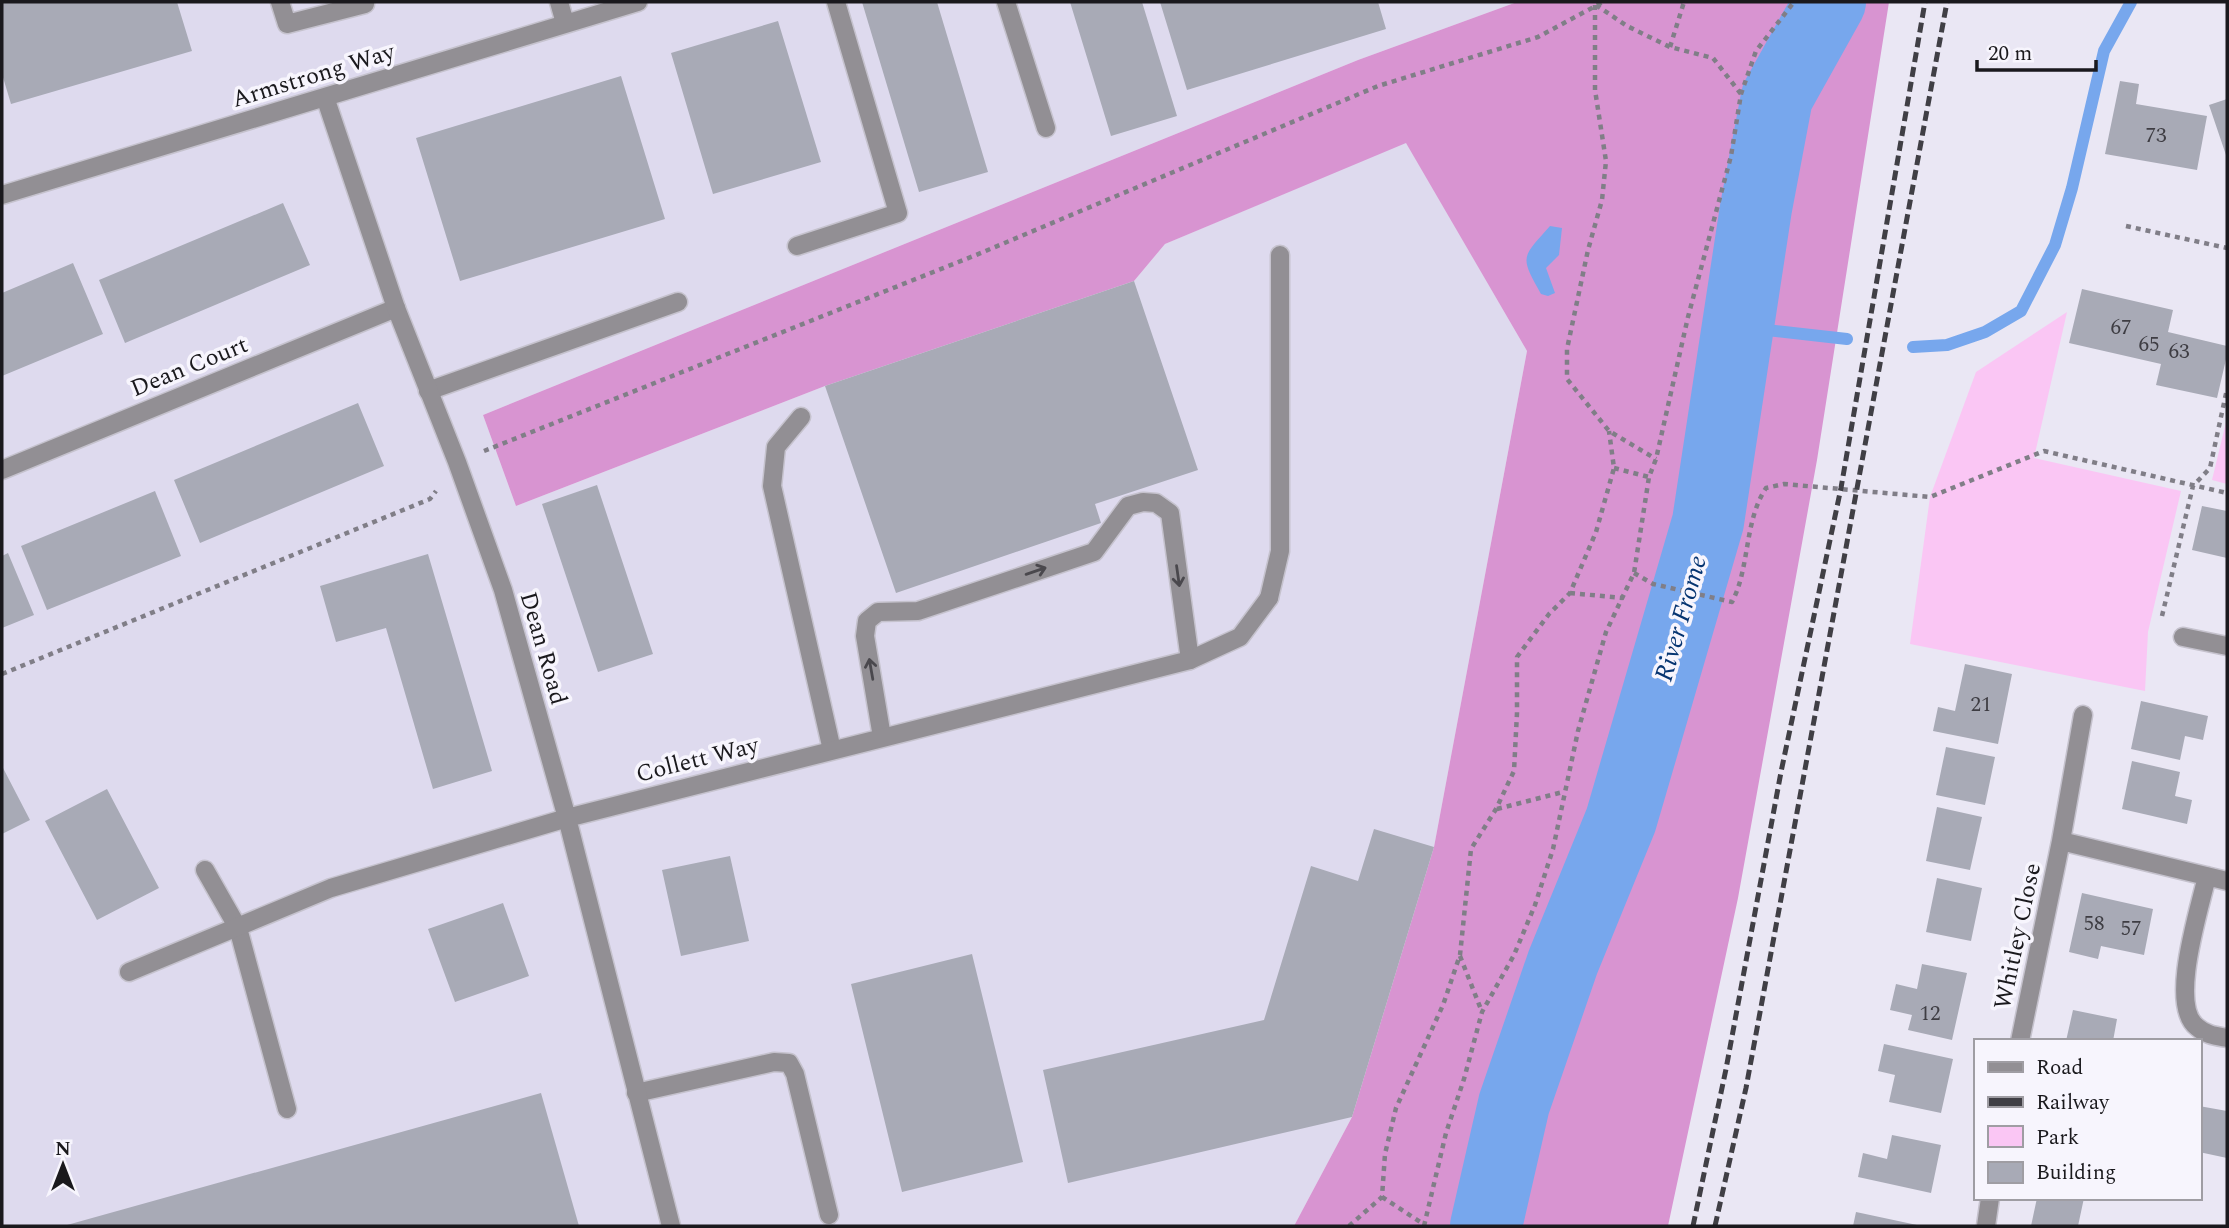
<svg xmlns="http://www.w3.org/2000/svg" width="2229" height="1228" viewBox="0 0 2229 1228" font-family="Spectral,serif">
<rect width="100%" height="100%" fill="#eae7f4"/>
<!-- built -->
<path fill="#dedaee" d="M2,2H1517L1358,60L483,415L516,506L825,386L1134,281L1165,244L1406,142L1527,351L1434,847L1352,1117L1294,1226H2Z"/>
<!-- green -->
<path fill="#fac6f4" d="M2067,312L2034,458L2181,491L2148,632L2145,691L1910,644L1930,497L1976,372Z
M2227,418V484L2212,480Z"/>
<!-- forest -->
<path fill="#d894d1" d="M1517,2H1889L1817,460L1738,898L1668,1226H1294L1352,1117L1434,847L1527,351L1406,143L1165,244L1134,281L825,386L516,506L483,415L1358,60Z"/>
<!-- water -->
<path fill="#77a7ed" d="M1550,226L1562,228L1559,255L1546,268L1555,293L1548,296L1541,294C1519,255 1522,258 1550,226Z"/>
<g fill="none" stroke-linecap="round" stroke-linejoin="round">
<!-- stream -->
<path stroke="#77a7ed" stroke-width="12" d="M1739,327L1847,339
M1913,347L1947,345L1985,332L2021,311L2055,245L2072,188L2104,51L2131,2"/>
<!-- river -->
<path stroke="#77a7ed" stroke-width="72" d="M1486,1226L1514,1104L1563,962L1621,820L1708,522L1756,208L1777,97L1830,2"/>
</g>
<!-- building -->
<path fill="#a8aab6" d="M2,2H177L192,51L11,104L2,74Z
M862,2H937L988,172L919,192Z
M1070,2H1142L1177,116L1111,136Z
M1160,2H1378L1386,29L1187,90Z
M778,21L821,162L713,194L671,53Z
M621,76L665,219L460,281L416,138Z
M2120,81L2139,84L2136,104L2207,116L2197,170L2105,154Z
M2227,99V158L2209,105Z
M283,203L310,265L125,343L99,280Z
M73,263L103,334L2,376V293Z
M1134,281L1198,470L1095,504L1101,523L896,593L825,386Z
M2082,289L2173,310L2168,332L2227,346V355L2217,398L2156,385L2161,364L2069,343Z
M358,403L384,466L200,543L174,480Z
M597,485L653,654L598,672L542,504Z
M155,491L181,556L47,610L21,546Z
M2202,506L2227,511V558L2192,550Z
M8,553L34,615L2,628V556Z
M428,554L492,771L433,789L386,628L336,642L320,586Z
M1965,664L2012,674L1998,744L1933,731L1938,707L1955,711Z
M2141,701L2208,716L2203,740L2185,736L2180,760L2131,749Z
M1946,747L1995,757L1985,805L1936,795Z
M2132,761L2180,772L2175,796L2192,800L2187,824L2122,809Z
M2,766L30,820L2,834Z
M107,789L159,888L97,920L45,821Z
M1937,807L1982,817L1970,870L1926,861Z
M1374,829L1434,847L1352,1117L1068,1183L1043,1070L1264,1020L1311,866L1358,881Z
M730,856L749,941L681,956L662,870Z
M1937,878L1982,888L1971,941L1926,932Z
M2082,893L2153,909L2144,955L2101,946L2098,959L2069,952Z
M503,903L529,976L455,1002L428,929Z
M972,954L1023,1162L902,1192L851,984Z
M1922,964L1967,973L1952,1040L1908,1030L1912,1015L1890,1010L1896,984L1917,989Z
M2073,1010L2117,1019L2113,1041H2066Z
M1884,1044L1953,1059L1941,1113L1889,1102L1895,1075L1878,1071Z
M541,1093L579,1226H67V1225Z
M2199,1106L2227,1111V1158L2199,1152Z
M1892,1135L1941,1145L1931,1193L1858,1177L1863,1153L1887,1159Z
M2037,1198H2084L2078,1226H2031Z
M1856,1212L1917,1225V1226H1853Z"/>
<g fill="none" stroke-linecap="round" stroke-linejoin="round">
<!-- service casing -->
<g stroke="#c5c2cd" stroke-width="21">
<path id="service" d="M280,2L287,24L365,4
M1006,2L1046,128
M797,246L898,213L836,2
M428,391L678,302
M801,417L776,447L772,486L832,750
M2,470L396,308
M1269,598L1280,551V255
M2183,637L2227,646
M882,737L865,636L867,621L878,612L918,611L1094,552L1128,506L1143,502L1156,503L1170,513L1190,660
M205,870L238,928L287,1109
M636,1093L774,1062L789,1063L795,1074L829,1215"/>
</g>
<!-- minor casing -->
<g stroke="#c5c2cd" stroke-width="21">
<path id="minor" d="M559,2L565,23
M325,97L396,308L457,462L503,590L567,818L671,1226
M2,195L638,2
M2061,841L2227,881
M2207,876C2200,908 2168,1005 2197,1027C2206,1035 2216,1036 2227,1038
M129,972L331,888L567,818L1190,660L1240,637L1269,598
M2020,1041L2061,841L2083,715
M1986,1226L1990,1198"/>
</g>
<!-- path -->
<path stroke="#807e87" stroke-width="4.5" stroke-dasharray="5 5" stroke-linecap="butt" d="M1595,5V90L1606,161L1602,200L1588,250L1567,349V379L1609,431L1656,459
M1596,5L1627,26L1670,47L1713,58L1741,94
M1670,47L1684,2
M2126,226L2227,248
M484,451L976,255L1378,86L1538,37L1603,2
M1614,468L1649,477
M1634,573L1653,584L1732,602C1750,568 1744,521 1766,488L1784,484L1930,497L2044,451L2227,493
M1570,593L1623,598
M2162,616L2193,486L2210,468L2227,389
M2,674L430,499L436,491
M1497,809L1563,792
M1460,956L1482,1012
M1382,1197L1425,1225
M1349,1226L1382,1197L1385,1154L1396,1108L1443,1005L1460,955L1471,849L1496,809L1514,771L1517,713V657L1549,614L1570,593L1596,532L1614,468L1609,431
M1424,1226L1446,1133L1464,1079L1482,1012L1514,955L1535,905L1553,849L1578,731L1606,632L1634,573L1649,477L1656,459L1688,317L1731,156L1741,94L1756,51L1794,2"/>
<!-- service -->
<use href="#service" stroke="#928f94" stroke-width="18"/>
<!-- minor -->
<use href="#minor" stroke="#928f94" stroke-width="18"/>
<!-- rail -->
<path stroke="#403f45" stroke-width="5" stroke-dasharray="10 5" stroke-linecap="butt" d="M1693,1226L1726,1069L1781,772L1841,488L1925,2
M1715,1226L1746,1088L1947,2"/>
</g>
<!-- one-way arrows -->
<defs><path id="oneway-shaft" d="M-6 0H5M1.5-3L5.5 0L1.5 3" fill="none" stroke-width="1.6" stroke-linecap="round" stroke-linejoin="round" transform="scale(1.75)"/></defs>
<g stroke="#4a484d">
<use href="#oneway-shaft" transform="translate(1036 571) rotate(-19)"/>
<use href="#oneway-shaft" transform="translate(1178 576) rotate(82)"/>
<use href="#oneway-shaft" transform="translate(871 669) rotate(-100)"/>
</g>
<g text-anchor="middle" stroke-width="7" stroke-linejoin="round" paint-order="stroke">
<!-- number labels -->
<g font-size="21" fill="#3e3d43">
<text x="2156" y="142">73</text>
<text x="2121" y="334">67</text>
<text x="2149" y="351">65</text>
<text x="2179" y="358">63</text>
<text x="1981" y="711">21</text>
<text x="2094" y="930">58</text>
<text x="2131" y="935">57</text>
<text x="1930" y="1020">12</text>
</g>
<!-- street labels -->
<g font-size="24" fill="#1a191d" stroke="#f7f5fd">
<text transform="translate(313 75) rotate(-17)" y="8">Armstrong Way</text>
<text transform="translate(189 366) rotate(-22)" y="8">Dean Court</text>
<text transform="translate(544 648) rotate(74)" y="8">Dean Road</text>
<text transform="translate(697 759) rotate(-14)" y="8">Collett Way</text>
<text transform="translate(2017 936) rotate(-78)" y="8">Whitley Close</text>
</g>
<!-- water labels -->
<g font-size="26" font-style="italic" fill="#053471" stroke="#f7f5fd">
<text transform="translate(1680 618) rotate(-74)" y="9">River Frome</text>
</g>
</g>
<!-- border -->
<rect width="2229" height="1228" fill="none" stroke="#1a191d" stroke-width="7"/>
<!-- legend -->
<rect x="1974" y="1039" width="228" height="161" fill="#f7f5fd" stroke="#9f9da3" stroke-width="2"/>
<rect x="1988" y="1062" width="35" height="10" fill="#928f94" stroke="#9f9da3" stroke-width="2"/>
<text x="2036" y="1074" font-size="21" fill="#1a191d">Road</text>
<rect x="1988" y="1097" width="35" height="10" fill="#403f45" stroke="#9f9da3" stroke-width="2"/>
<text x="2036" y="1109" font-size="21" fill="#1a191d">Railway</text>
<rect x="1988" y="1126" width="35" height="21" fill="#fac6f4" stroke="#9f9da3" stroke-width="2"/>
<text x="2036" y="1144" font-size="21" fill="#1a191d">Park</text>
<rect x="1988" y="1162" width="35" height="21" fill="#a8aab6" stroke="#9f9da3" stroke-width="2"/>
<text x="2036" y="1179" font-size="21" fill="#1a191d">Building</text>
<!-- north arrow -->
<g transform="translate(63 1165)" stroke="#f7f5fd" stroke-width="5" paint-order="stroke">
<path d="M0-5L12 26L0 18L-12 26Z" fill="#1a191d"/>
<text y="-10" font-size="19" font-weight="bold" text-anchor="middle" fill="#1a191d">N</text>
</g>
<!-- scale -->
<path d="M1977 60v10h119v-10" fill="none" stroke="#1a191d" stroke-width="3.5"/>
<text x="1988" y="60" font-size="21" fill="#1a191d" stroke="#f7f5fd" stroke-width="5" paint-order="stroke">20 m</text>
</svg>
